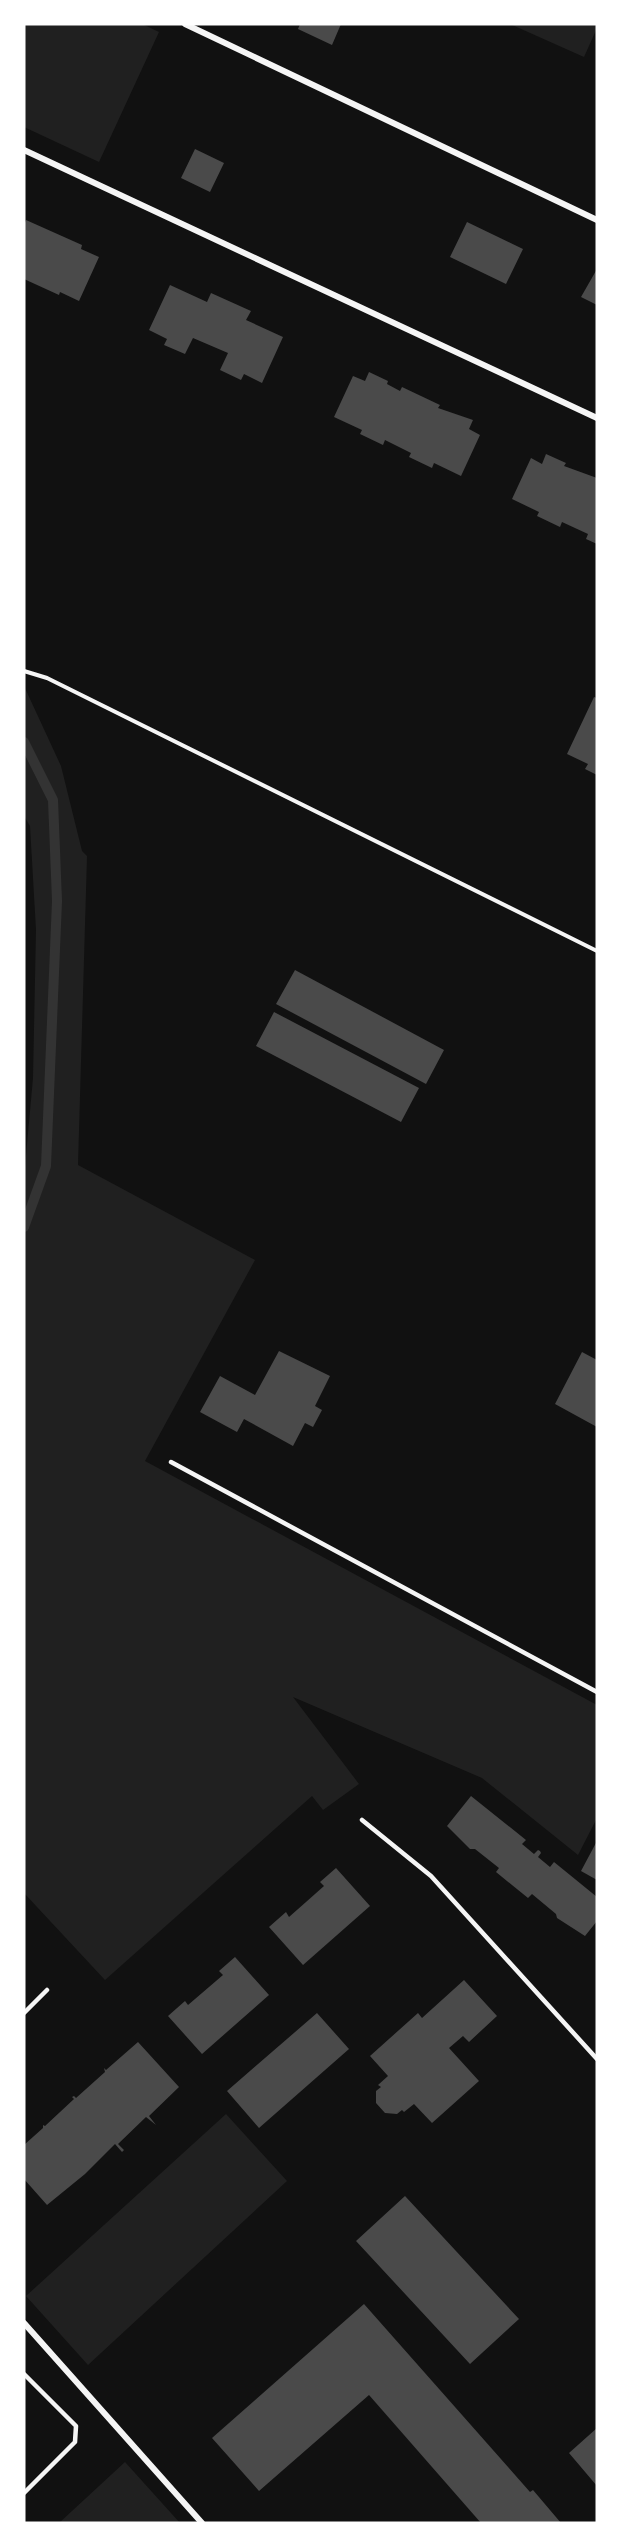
<svg xmlns="http://www.w3.org/2000/svg" width="621" height="2547" viewBox="0 0 621 2547" font-family="'Fira Sans Condensed',sans-serif">
<rect width="100%" height="100%" fill="#111"/>
<!-- green -->
<path fill="#202020" d="M24,24H142L159,32L99,162L24,127Z
M510,24H597V28L584,57Z
M24,686L61,766L82,851L87,856L78,1165L255,1260L145,1461L597,1705V1818L578,1855L482,1778L293,1697L359,1784L323,1810L312,1796L105,1980L24,1893V1177L33,1078L36,930L30,826L24,816Z
M226,2114L287,2181L88,2365L26,2296Z
M125,2462L180,2523H59Z"/>
<g fill="none" stroke-linecap="round" stroke-linejoin="round">
<!-- stream -->
<path stroke="#333" stroke-width="10" d="M24,742L53,800L57,901L46,1166L24,1227"/>
</g>
<!-- building -->
<path fill="#4a4a4a" d="M300,24H341L332,45L298,29Z
M195,149L224,163L210,192L181,178Z
M26,220L82,245L81,249L99,257L79,301L60,292L59,295L24,279V225Z
M467,222L523,249L506,284L450,257Z
M597,269V305L581,297Z
M170,285L207,302L211,293L251,311L246,320L283,337L262,383L244,374L241,380L220,370L228,353L193,338L185,354L164,345L167,339L149,330Z
M369,372L388,381L387,384L400,391L402,387L440,405L438,408L473,420L469,429L480,435L461,476L434,463L432,468L409,457L411,453L385,440L383,445L360,434L362,430L334,417L353,376L365,381Z
M546,454L566,463L564,466L597,478V544L586,539L588,534L562,522L560,527L537,516L539,512L512,499L531,458L542,464Z
M594,697L597,698V775L585,769L588,764L567,754Z
M295,970L444,1050L426,1084L276,1004Z
M274,1012L419,1088L401,1122L256,1046Z
M279,1351L330,1376L315,1406L322,1410L313,1427L305,1423L293,1446L244,1419L237,1432L200,1412L220,1376L255,1395Z
M582,1352L597,1360V1427L555,1404Z
M471,1796L526,1840L522,1844L534,1854L538,1850L540,1851L541,1853L538,1857L550,1867L554,1862L597,1897V1921L585,1936L557,1918L556,1914L532,1894L528,1898L496,1872L499,1868L475,1849H470L447,1826Z
M597,1841V1880L581,1871Z
M336,1868L370,1906L303,1965L269,1927L286,1912L289,1917L306,1902L324,1886L320,1882Z
M235,1957L269,1995L202,2054L168,2016L185,2001L188,2005L223,1975L219,1971Z
M464,1980L497,2016L469,2042L463,2036L449,2048L479,2081L432,2123L414,2104L404,2112L402,2110L397,2114L385,2113L376,2103V2091L381,2087L378,2085L388,2076L370,2056L418,2013L422,2018Z
M317,2013L349,2049L259,2128L227,2091Z
M138,2042L179,2087L149,2116L156,2125L146,2117L118,2144L124,2150L122,2152L115,2144L85,2174L47,2205L24,2179V2145L43,2128V2125L45,2126L74,2099L72,2097L74,2096L76,2098L105,2072L104,2068L106,2070Z
M405,2196L519,2319L470,2364L356,2241Z
M364,2304L530,2492L533,2490L561,2523H481L369,2395L259,2491L212,2438Z
M597,2428V2486L569,2453Z"/>
<g fill="none" stroke-linecap="round" stroke-linejoin="round">
<!-- path -->
<path stroke="#f5f5f5" stroke-width="4" d="M24,671L47,678L597,951"/>
<!-- service -->
<path stroke="#f5f5f5" stroke-width="4.5" d="M171,1462L597,1692
M362,1820L431,1876L597,2059
M24,2013L47,1990
M24,2374L76,2426L75,2442L24,2493"/>
<!-- minor -->
<path stroke="#f5f5f5" stroke-width="6" d="M185,24L597,220
M24,150L597,418
M24,2323L202,2523"/>
</g>
<!-- border -->
<rect width="621" height="2547" fill="none" stroke="#ffffff" stroke-width="51"/>
</svg>
